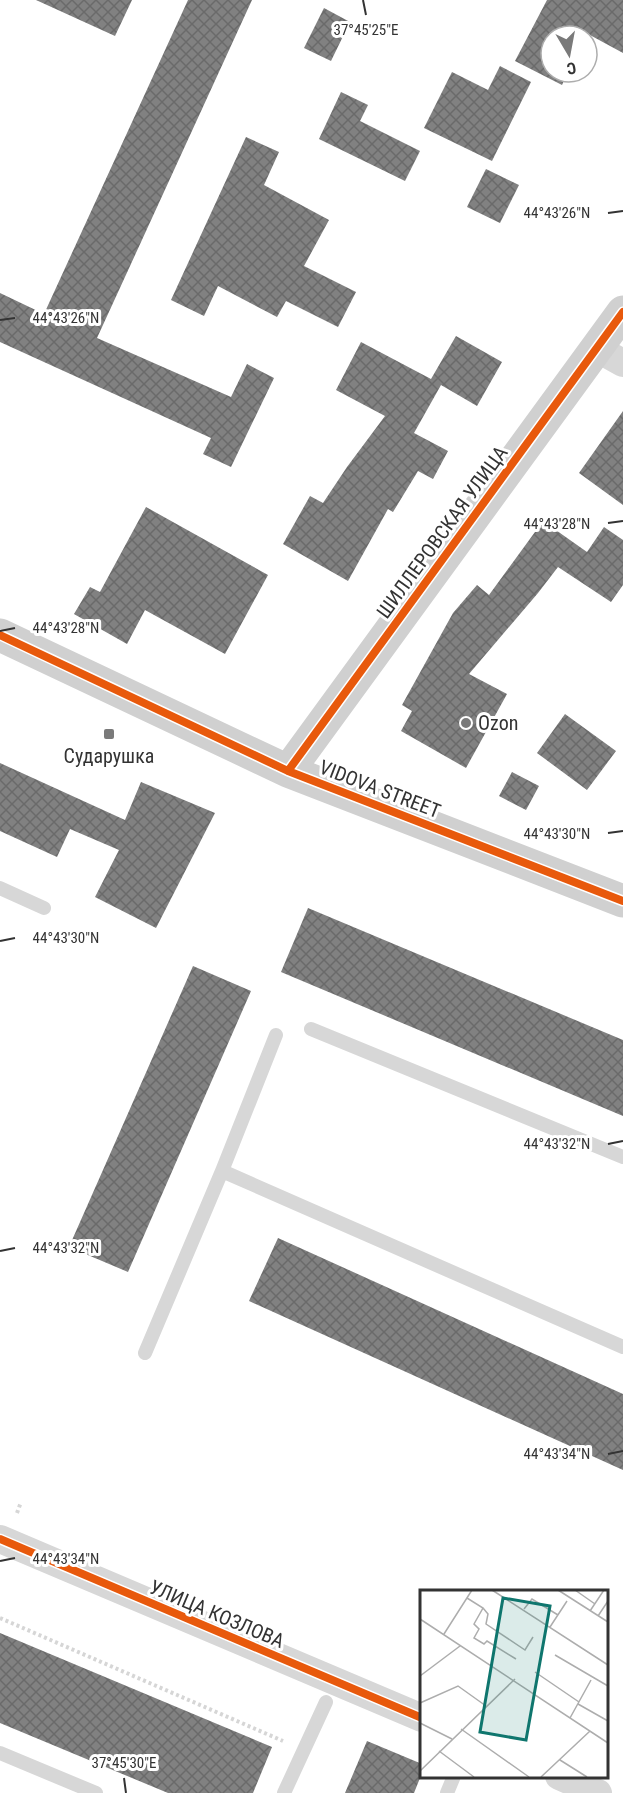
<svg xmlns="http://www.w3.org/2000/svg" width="623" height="1793" viewBox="0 0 623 1793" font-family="'Roboto Condensed',sans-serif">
<defs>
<pattern id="building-cross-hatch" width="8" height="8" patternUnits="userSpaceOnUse" patternTransform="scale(1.5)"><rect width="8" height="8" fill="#818181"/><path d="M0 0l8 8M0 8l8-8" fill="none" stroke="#6a6a6a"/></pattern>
</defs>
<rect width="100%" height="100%" fill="#fff"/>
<!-- building -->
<path fill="url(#building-cross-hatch)" d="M36,0H132L115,36Z
M188,0H252L97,338L231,397L247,364L274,378L231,467L203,454L211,438L0,342V293L44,314Z
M547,0H623V53L588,34L587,37L551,36V72H568L562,85L515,61Z
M324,8L350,22L331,61L304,48Z
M500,66L531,82L492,161L424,128L452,72L488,90Z
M341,92L368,105L360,121L420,151L405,181L319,139Z
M246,137L279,152L264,185L329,220L304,266L356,292L338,327L286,301L277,317L218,286L204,316L171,300Z
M486,169L519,185L500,223L467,207Z
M456,336L502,362L477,406L441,385L414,433L448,451L433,479L418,471L393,512L388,509L348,581L283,544L310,496L323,503L347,467L385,416L336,390L361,342L431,379Z
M623,411V505L579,473Z
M146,507L268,575L225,654L145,610L127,644L74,614L90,587L100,592Z
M543,521L587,552L604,527L623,540V585L611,602L558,567L538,593L469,674L507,694L466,768L401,731L412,711L402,705L453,613L477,585L489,595Z
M565,714L616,751L587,790L537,753Z
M0,763L125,820L141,782L215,813L156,928L95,897L119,850L70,829L57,857L0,831Z
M512,772L539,786L526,810L499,796Z
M308,908L623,1040V1116L281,972Z
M193,966L251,991L128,1272L69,1247Z
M278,1238L623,1394V1470L249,1301Z
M0,1633L272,1747L253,1793H168L0,1723Z
M367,1741L422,1764V1773L414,1793H345Z"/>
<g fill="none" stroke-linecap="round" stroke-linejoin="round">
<!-- path -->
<path stroke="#d6d6d6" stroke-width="4" stroke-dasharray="3 3" stroke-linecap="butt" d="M17,1513L21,1502
M0,1618L283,1741"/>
<!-- lane -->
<path stroke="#d7d7d7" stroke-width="14" d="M0,888L44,908
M311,1029L623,1157
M222,1171L276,1035
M145,1353L222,1171L623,1347
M0,1753L96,1793
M284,1793L326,1702
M447,1793L454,1776"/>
<!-- street -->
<path stroke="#d7d7d7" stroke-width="28" d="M596,348L623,363
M0,1539L422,1718
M559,1776L598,1793"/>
<!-- secondary -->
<path stroke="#d0d0d0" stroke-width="33" d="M0,635L288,771L623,901
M288,771L623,312"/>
<!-- cycleway casing -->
<g stroke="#fff" stroke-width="11">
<path id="cycleway" d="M0,635L288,771L623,901
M288,771L623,312
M0,1539L422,1718"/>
</g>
<!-- cycleway -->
<use href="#cycleway" stroke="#e8590c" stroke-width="8"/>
</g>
<!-- ticks -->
<path fill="none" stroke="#333" stroke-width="2" d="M363,0L366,15M608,213L623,211M0,320L15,318M608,523L623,521M0,631L15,628M608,833L623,831M0,941L15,938M608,1144L623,1141M0,1251L15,1248M608,1454L623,1451M0,1561L15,1558M124,1778L126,1793"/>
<!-- markers -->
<g fill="#7a7a7a" stroke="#fff" stroke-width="2">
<circle cx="466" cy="723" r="6"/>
<rect x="103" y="728" width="12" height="12" rx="3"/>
</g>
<g text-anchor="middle" stroke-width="6" stroke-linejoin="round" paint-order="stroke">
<!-- street labels -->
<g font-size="20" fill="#333" stroke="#fff">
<text transform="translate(442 532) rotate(-54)" y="7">ШИЛЛЕРОВСКАЯ УЛИЦА</text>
<text transform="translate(380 789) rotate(21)" y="7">VIDOVA STREET</text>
<text transform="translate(217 1614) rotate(23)" y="7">УЛИЦА КОЗЛОВА</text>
</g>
<!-- poi labels -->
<g font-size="20" fill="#333" stroke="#fff" text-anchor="start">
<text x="478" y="730">Ozon</text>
<text x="109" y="763" text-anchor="middle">Сударушка</text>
</g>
</g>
<!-- overview -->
<g transform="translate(420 1590)">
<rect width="188" height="188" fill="#fff"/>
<path fill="none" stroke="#adadad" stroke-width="1.5" d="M72,0L188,75M138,0L188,32M155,0L175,14M47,8L63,18L54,34L59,39L54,48L64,54L67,51L96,69M63,18L68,24L66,34L105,60L113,47M104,19L112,9L138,25M170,21L184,0M178,26L188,11M0,29L188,153M130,37L147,11M24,44L52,0M135,65L188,96M115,82L159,112M0,86L40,56M0,113L38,96L66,116M158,114L188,131M150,128L171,90M0,133L32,149M41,139L109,187M19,161L54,187M140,170L167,187M0,181L95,89M121,187L170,141"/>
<path fill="#0f766e" fill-opacity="0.15" stroke="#0f766e" stroke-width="3" d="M83,8L130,16L106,150L60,142Z"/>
<rect width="188" height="188" fill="none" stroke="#333" stroke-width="3"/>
</g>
<g font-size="15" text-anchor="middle" fill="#333" stroke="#fff" stroke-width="6" stroke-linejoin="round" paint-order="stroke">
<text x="366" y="35">37°45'25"E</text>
<text x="557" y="218">44°43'26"N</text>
<text x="66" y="323">44°43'26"N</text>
<text x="557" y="529">44°43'28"N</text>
<text x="66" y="633">44°43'28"N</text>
<text x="557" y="839">44°43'30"N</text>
<text x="66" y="943">44°43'30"N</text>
<text x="557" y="1149">44°43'32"N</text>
<text x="66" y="1253">44°43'32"N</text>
<text x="557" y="1459">44°43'34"N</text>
<text x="66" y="1564">44°43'34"N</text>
<text x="124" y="1768">37°45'30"E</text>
</g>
<!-- north arrow -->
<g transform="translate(569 54) rotate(170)"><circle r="28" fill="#ffffff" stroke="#adadad" stroke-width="1.5"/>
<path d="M0-4.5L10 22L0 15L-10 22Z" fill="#7a7a7a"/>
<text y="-9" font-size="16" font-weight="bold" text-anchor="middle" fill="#333333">С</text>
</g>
</svg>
